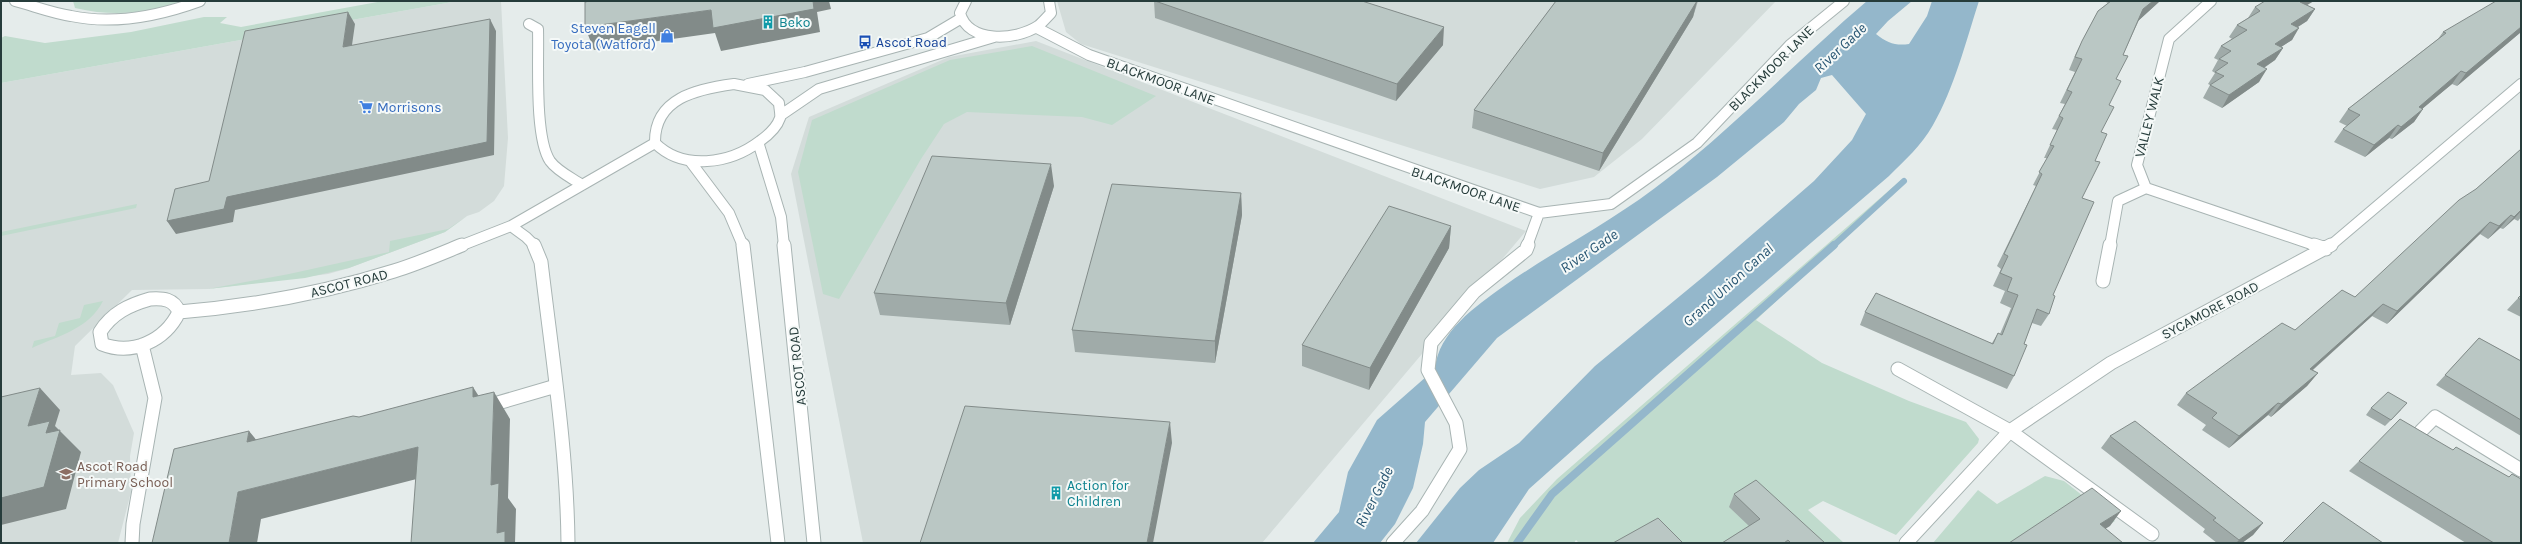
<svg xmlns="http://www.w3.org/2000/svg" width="2522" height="544" viewBox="0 0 2522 544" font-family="Karla,sans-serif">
<rect width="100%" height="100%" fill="#e5eceb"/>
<!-- built -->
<path fill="#d3dcda" d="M458,1H501L508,138L504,186L494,201L479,212L467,216L445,232L349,268L328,274L208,289L132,290L75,346L71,375L101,373L113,385L134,433L130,456L131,492L118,543H1V83Z
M1057,1H1776L1642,139L1594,177L1540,189L1081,44L1066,32Z
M1036,41L1526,231L1262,543H863L791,174L809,117L949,57Z"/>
<!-- green -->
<path fill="#c0dbcd" d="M73,1H189C147,12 118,18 75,8Z
M383,1H458L1,83V38L5,36L45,43L131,32L204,17H227L220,23L241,27Z
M1032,46L1156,96L1112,125L1082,117L967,112L944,124L921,159L839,299L823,294L798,172L812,120L950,60Z
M1901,180L1904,181L1756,320L1822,363L1909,401L1966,422L1979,439L1978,443L1896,535L1823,501L1808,510L1844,543C1808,543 1772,538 1737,543H1579L1576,540L1574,543H1507L1520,518L1557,479Z
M137,204L136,208L1,236V232Z
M467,216L445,232L349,268L305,278L208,289L289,274L389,252L390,241L448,229Z
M103,301C89,329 58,336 32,348L34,341L55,336L59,323L80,318L84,305Z
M2045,476L2064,481L2115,521L2104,528L2122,543H1933L1978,490L1997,504Z"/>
<!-- water -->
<path fill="#94b7cb" d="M1867,1H1912L1888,21L1876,34C1887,43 1896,46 1909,44L1927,16L1932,1H1979C1966,41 1954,89 1933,125C1922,145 1904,161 1889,176L1657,375L1529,489L1493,543H1416L1460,488L1479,470L1519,443L1595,366L1703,277L1814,181L1852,140L1866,114L1832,75L1821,78L1816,90L1799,104L1784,122L1717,177L1497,338L1425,422L1423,444L1413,488L1395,524L1380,543H1313L1339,512L1348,472L1377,420L1435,369C1438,332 1476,306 1504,286C1558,248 1617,219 1668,178C1738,123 1800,58 1867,1Z"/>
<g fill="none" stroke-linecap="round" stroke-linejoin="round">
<!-- stream-far1 -->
<path stroke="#94b7cb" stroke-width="6" d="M1833,246L1904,181"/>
<!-- stream -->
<path stroke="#94b7cb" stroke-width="8" d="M1517,543L1552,494L1834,245"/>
<!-- minor-far1 casing -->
<g stroke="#a8b4b3" stroke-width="12">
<path id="minor-far1" d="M15,1C34,6 52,13 71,16C114,25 159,16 200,1
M966,1L960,13C968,43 1015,41 1038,26C1042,23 1047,17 1051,13L1049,1
M529,24L538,29C539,59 534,137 550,161C557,171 572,178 582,185
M1037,28L1089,55L1539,213L1611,204L1697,143L1790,45L1844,1
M734,84L765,90L779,103C779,107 781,114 780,118C777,127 767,136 760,141C730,164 683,171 655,143C654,98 697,89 734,84Z
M748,84L805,72L928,38L960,19
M781,115L819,89L994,37
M759,145L781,217L784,246
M690,161L729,213L743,246
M2146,188L2317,246
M511,226L526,237L535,246
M460,246L511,226L655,143
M1527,246L1539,213
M2110,246L2118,201L2146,188L2137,165L2169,39L2211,1
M2330,246L2521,84"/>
</g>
<!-- minor casing -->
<g stroke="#a8b4b3" stroke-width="15">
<path id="minor" d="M534,245L541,262C552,356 567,449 568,543
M743,245L778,543
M784,245L814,543
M2314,245L2326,249
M2103,281L2110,245
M150,299C163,298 174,299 179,312C165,341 132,356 102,344L100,332C112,313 129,305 150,299Z
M179,312C252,306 324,293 394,271C417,264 440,254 462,245
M1898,369L2010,431L2152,534
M484,407L556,386
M2421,431L2435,417L2521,470
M132,543L133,524L155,398L142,345
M1393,543L1422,511L1460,449L1456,423L1428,370L1431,343L1474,292L1526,250L1528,245
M1906,543L2010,431L2111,363L2331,245"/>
</g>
<!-- minor-far1 -->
<use href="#minor-far1" stroke="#fff" stroke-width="10"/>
<!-- minor -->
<use href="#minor" stroke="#fff" stroke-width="13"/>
</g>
<!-- wall -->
<path fill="#a0aba9" d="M1154,1H1155L1443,45L1396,101L1155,18Z
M1556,1H1698L1693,17L1599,171L1472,128L1474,110Z
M2103,1H2160L2139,20L2123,55L2101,132L2095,161L2082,198L2053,295L2049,314L2041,326L2032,323L2024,344L2014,376L2007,389L1860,325L1865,312L1992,343L1998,333L2000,334L2011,308L2000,303L2005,291L1993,286L2001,269L1997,266L2036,186L2033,185L2047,158H2044L2057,130L2052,129L2065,104L2060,103L2075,72L2069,70L2076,53L2098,11L2108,3Z
M2521,1V32L2457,86L2452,84L2442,92L2422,109H2423L2414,122L2392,139L2389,138L2365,157L2334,142L2343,129L2347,126L2339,122L2348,109L2438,39L2443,32Z
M2307,5L2315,9L2307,21L2298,27L2292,40L2281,47L2283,48L2275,60L2264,68L2259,82L2222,108L2203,98L2210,85L2208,84L2215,73L2212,71L2218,60L2214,58L2221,46L2232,39L2229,37L2237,25L2248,18L2255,7Z
M2521,149V217L2518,221L2514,219L2503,229L2500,228L2488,239L2480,234L2387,324L2372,316L2313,370L2318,373L2307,386L2271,417L2268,415L2229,448L2202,430L2206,425L2177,405L2186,393L2295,330L2355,297Z
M1054,186L1010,325L880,315L874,293Z
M1241,193L1242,215L1215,363L1075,352L1072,330Z
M1451,226L1449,248L1369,390L1302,366V345Z
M2521,295V317L2507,310Z
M2479,338L2521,361V436L2436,385Z
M2371,408L2401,410L2385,426L2366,415Z
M2110,436L2263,523L2253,535L2242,543H2217L2203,532L2205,529L2101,448Z
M2453,450L2508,477L2521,543H2466L2349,471L2359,461Z
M1734,494L1825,543H1722L1749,526L1729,507Z"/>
<!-- shaded-wall -->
<path fill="#828b89" d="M813,1H829L831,9L817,12L820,32L721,51L715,33L594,50L585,27L711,10Z
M1697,1L1693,17L1599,171L1603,153Z
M2153,1H2160L2137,22L2143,9Z
M2301,1H2314L2292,14L2300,2Z
M2315,9L2307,21L2283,36L2291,24Z
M348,12L355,24L350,59L343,47Z
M490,19L496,31L494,155L235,210L233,222L176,234L167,221L227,197Z
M1444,27L1443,45L1396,101L1397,84Z
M2521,27V32L2457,86L2466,73Z
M2299,28L2292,40L2267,56L2275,44Z
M2283,48L2275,60L2250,77L2257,64Z
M2267,69L2259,82L2222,108L2229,95Z
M2461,71L2452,84L2410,119L2419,107Z
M2423,109L2414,122L2392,139L2401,127Z
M2398,125L2389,138L2365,157L2374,145Z
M1051,164L1054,186L1010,325L1006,303Z
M1241,193L1242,215L1215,363V341Z
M2521,210V211L2514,219L2503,229L2514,217Z
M2511,215L2500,228L2488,239L2499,226Z
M2490,222L2480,234L2387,324L2397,311Z
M1451,226L1449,248L1369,390L1370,368Z
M2383,304L2372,316L2300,381L2310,369Z
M2318,373L2307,386L2271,417L2281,404Z
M473,387L490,414L473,397Z
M40,388L60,410L55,426L81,452L66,509L1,525V498L28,426Z
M494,392L510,419L508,498L516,509L515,543H504L497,533L491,485Z
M2278,403L2268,415L2229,448L2239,436Z
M1170,422L1172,443L1153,543H1147Z
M249,431L271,458L247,442Z
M418,447L436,474L261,519L257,543H229L238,492Z
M2121,511L2110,526L2089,539L2100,524Z
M2263,523L2253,535L2242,543H2236L2239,540Z"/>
<!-- building -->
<path fill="#bac7c4" stroke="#828b89" d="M590,1H813L814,9L713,28L711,10L585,27V2Z
M1155,1H1362L1444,27L1397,84Z
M1556,1H1697L1603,153L1474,110Z
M2111,1H2153L2143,9L2123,55L2128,56L2116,79L2121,81L2109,105L2114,107L2101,132L2107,134L2095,161L2100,162L2082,198L2094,202L2053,295L2055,296L2049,314L2037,309L2024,344L2027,345L2014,376L1865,312L1876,293L1993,344L1998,333L2002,335L2018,295L2007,291L2012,278L2000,273L2008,256L2004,254L2042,174L2039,172L2054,146L2050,145L2063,118L2059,116L2072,92L2067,90L2082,59L2075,57L2082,41L2098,11Z
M2265,1H2301L2300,2L2315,9L2291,24L2299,28L2275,44L2283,48L2257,64L2267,69L2229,95L2210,85L2224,76L2215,72L2228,63L2219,59L2231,51L2221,46L2247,30L2237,25L2260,11L2255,7Z
M2496,1H2521V27L2466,73L2461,71L2419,107L2423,109L2401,127L2398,125L2374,145L2343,129L2360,115L2348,109L2446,33L2443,32Z
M348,12L343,47L490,19L487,142L227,197L224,209L167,221L175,189L209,181L245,31Z
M2521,149V210L2514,217L2511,215L2499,226L2490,222L2397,311L2383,304L2310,369L2318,373L2281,404L2278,403L2239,436L2212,418L2217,413L2186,393L2282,323L2295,330L2342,290L2355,297L2459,200L2476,189Z
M932,156L1051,164L1006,303L874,293Z
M1112,184L1241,193L1215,341L1072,330Z
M1389,206L1451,226L1370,368L1302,345Z
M2521,295V300L2518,298Z
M2479,338L2521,361V420L2445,375Z
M473,387V397L494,392L491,485L499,483L497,533L505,531V543H411L418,447L238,492L229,543H152L174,449L249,431L247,442L353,416L359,417Z
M40,388L28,426L50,421L46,433L60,430L44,487L1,498V397Z
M2388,392L2407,403L2391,420L2371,408Z
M965,406L1170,422L1147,543H920Z
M2400,419L2453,450L2456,447L2509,477L2512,474L2521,479V543H2494L2359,461Z
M2135,421L2263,523L2239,540L2213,520L2216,518L2110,436Z
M1756,480L1825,543H1791L1788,540L1784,543H1722L1760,519L1734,494Z
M2092,488L2121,511L2100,524L2123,543H2009Z
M2323,502L2383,543H2282Z
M1658,518L1683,543H1613Z"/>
<!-- icons -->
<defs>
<g id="building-bare" transform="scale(1.08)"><path d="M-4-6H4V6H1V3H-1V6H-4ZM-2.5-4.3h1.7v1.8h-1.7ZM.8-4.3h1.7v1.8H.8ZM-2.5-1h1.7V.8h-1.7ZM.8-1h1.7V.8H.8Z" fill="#0f9aa8" stroke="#f5f9f8" stroke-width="2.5" paint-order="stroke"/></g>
<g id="shop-bare" transform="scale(1.08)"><path d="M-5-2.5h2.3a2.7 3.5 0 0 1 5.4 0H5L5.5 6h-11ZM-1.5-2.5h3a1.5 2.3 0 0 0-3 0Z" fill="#3f7fe0" stroke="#f5f9f8" stroke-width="2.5" paint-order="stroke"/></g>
<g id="bus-bare" transform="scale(1.08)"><path d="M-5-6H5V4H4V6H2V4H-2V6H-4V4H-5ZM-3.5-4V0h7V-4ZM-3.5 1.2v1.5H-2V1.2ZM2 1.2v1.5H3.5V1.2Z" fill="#1a4fb4" stroke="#f5f9f8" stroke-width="2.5" paint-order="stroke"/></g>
<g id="supermarket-bare" transform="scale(1.08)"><path d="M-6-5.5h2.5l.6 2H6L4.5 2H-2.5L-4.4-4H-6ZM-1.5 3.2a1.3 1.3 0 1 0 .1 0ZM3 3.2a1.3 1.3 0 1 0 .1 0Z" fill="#3f7fe0" stroke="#f5f9f8" stroke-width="2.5" paint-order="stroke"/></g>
<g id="school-bare" transform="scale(1.08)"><path d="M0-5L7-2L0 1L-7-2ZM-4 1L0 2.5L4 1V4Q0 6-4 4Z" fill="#8d6e63" stroke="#f5f9f8" stroke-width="2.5" paint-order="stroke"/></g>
</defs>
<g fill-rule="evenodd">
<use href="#building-bare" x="768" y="22"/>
<use href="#shop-bare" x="667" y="36"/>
<use href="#bus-bare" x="865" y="42"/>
<use href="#supermarket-bare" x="366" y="107"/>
<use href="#school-bare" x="66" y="474"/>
<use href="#building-bare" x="1056" y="493"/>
</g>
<g text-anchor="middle" stroke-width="4" stroke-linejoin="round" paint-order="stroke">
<!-- culture labels -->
<g font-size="14" fill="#0d838f" stroke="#f5f9f8" text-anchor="start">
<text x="779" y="27">Beko</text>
<text x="1067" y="490">Action for<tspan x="1067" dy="16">Children</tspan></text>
</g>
<!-- shop labels -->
<g font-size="14" fill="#366cbe" stroke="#f5f9f8" text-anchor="end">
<text x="656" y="33">Steven Eagell<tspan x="656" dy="16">Toyota (Watford)</tspan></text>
<text x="377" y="112" text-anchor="start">Morrisons</text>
</g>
<!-- transit labels -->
<g font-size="14" fill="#164399" stroke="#f5f9f8" text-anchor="start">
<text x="876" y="47">Ascot Road</text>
</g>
<!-- street labels -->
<g font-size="14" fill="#263c3b" stroke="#f5f9f8">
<text transform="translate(1771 68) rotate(-45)" y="5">BLACKMOOR LANE</text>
<text transform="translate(1161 81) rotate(20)" y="5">BLACKMOOR LANE</text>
<text transform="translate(2149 117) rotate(-76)" y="5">VALLEY WALK</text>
<text transform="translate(1466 189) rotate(19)" y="5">BLACKMOOR LANE</text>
<text transform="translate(349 283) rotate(-14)" y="5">ASCOT ROAD</text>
<text transform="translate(2210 310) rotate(-28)" y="5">SYCAMORE ROAD</text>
<text transform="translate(797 366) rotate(-96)" y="5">ASCOT ROAD</text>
</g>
<!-- education labels -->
<g font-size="14" fill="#785e54" stroke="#f5f9f8" text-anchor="start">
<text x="77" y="471">Ascot Road<tspan x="77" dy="16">Primary School</tspan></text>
</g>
<!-- water labels -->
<g font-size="15" font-style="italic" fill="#275572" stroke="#f5f9f8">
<text transform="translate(1840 48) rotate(-43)" y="5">River Gade</text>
<text transform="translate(1589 251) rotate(-34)" y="5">River Gade</text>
<text transform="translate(1728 285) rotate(-42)" y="5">Grand Union Canal</text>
<text transform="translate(1374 497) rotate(-63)" y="5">River Gade</text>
</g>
</g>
<!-- border -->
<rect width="2522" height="544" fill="none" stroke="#263c3b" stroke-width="4"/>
</svg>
